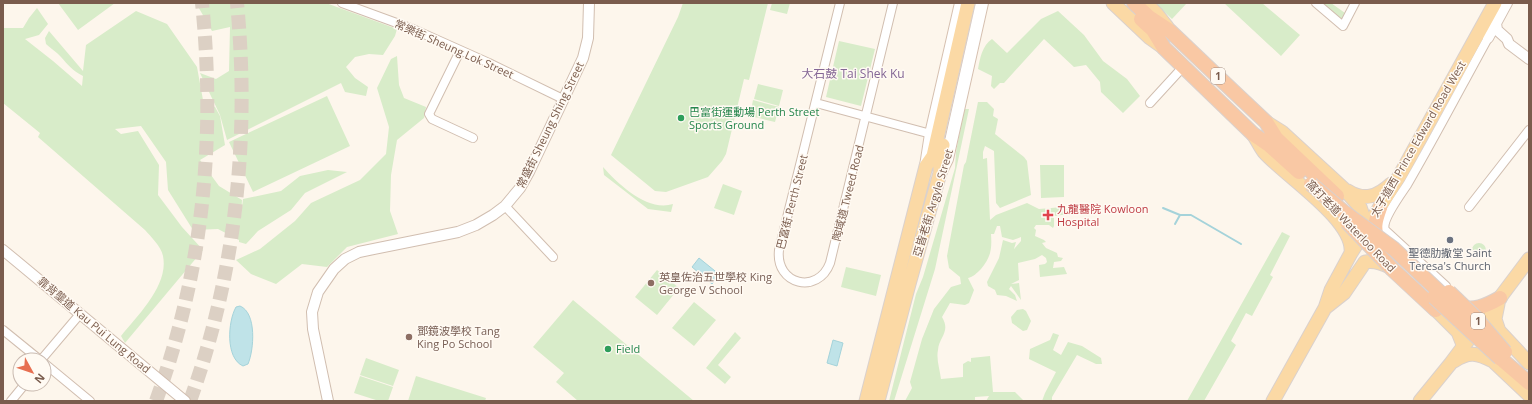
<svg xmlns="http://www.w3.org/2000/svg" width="1532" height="404" viewBox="0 0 1532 404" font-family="'Open Sans','Noto Sans TC',sans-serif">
<rect width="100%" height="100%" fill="#fdf6ec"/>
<!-- green -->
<path fill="#d8ecc9" d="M58,3H115L78,30Z
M196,3H326L397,29L395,36L383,55L369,54L355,57L346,67L355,78L368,87L366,96L345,92L341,83L227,140L220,115L200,73L216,79L229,71L230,27L212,31Z
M683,3H768L749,80L744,79L726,154L722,161L708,177L666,192L655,191L611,155L678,17Z
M772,3H790L787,14L770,10Z
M1155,3H1187L1172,19Z
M1224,3H1262L1300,35L1281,56Z
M1322,3H1331L1345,13L1341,20Z
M37,8L48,24L39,35L25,39L53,61L82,86L83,76C73,71 67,64 61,57C57,52 50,48 46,44L45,38L49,31L83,71L86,45L136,11L167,24L197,67L203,100L215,107L220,116L225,145L200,160L219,186L242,200L241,216L243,199L281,191L300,176L328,170L347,172L305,193L291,210L258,231L246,244L239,242V240L218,229L193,230L168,190L166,162L141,126L115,129L121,134L138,131L159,165L158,195L182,227L203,250L125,343L121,336C138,315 169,285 163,256C161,246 151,237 145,230L38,137L40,133L3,103V28H23L29,18Z
M1058,11L1084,35L1103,61L1127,79L1140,96L1123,113L1101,92L1100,82L1086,65L1074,67L1044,39L1004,83H1000L994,89L991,86L992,76L978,69C980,58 982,46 992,39L1007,53L1041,19Z
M839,41L875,49L861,106L826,97Z
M397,56L399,85L404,98L426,107L424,118L397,140L391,175L390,211L398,234L347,247L327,267L302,264L276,284L251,274L236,260L260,249L295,221L311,203L360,180L386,154L389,127L377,88L391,59Z
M758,84L783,90L779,106L754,99Z
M327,96L350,146L253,192L229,142Z
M753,100L779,107L775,122L750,116Z
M978,102H987L994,109L993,116L998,119L995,134L1024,157L1027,161L1031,195L1000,208L996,203L994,151L985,146L983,152V159L987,158L990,220L996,215L1027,203L1039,209L1063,207L1068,210L1069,214L1054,216V226L1053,228L1049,225H1036L1034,228L1036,230L1035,236L1044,240L1046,242L1042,243L1046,248L1057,253L1058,257L1063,258L1061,261L1054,262L1053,268L1064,267L1067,274L1040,277L1039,265L1045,264L1047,262L1046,258L1042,255L1035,259L1018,263L1019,280L1011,284L1019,283L1021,300L1011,286L1009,289L1015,295L1017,301L1006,296L997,295L995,290L988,286L987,282L999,258L1003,240L1012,243L1016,242L1014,249L1021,241V237L1013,240L1002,237L1000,226H997L994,234H991C992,249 991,257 981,269C977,273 973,277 968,278L974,290L969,303L965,305L950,303L942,317C951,332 939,337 938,350C936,359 940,370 941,379L963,377V364L968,361L971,362V358L990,356L993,392H1015L1024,401H986L989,396L975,397V401H905L912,388L910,382L922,339L934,309L951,287L961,284L960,277L949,268L947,256L964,165L966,162Z
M964,109H969L935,269L894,401H889L916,294L923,277L955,168L956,152Z
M1040,165H1064V197L1041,198Z
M603,167C619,185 648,212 673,204L671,212L648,209L604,175Z
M723,184L742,191L734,215L714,208Z
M1282,232L1290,236L1270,275L1273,277L1252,316L1246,313L1231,341L1236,345L1204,401H1187Z
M1472 250a7 7 0 1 1 14 0a7 7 0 1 1-14 0Z
M846,267L881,275L876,296L841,287Z
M657,270L679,288L657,315L635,297Z
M573,300L694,401H578L556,382L564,373L533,347Z
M694,302L716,320L694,346L672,328Z
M1023,309L1026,311L1031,321L1027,330L1023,331L1012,323L1011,317L1017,310Z
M735,332L741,338L718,365L731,377L725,384L706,368Z
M1053,333L1059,335L1053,350L1061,355L1068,342L1082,346L1101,358L1102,364H1096L1077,355L1052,397V401H1042L1045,393L1056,372L1029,359L1030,349L1050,340Z
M366,358L399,370L393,386L360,375Z
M360,376L393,387L388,401H379L354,393Z
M416,376L486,398L485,401H408Z"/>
<!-- water -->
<path fill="#bfe3e8" stroke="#a5d3da" d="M699,258L720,275L712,284L692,267Z
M240,306C257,313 254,350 248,364L243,366C225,358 228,321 236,307Z
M833,340L843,343L837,366L827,363Z"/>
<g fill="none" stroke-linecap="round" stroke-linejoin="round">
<!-- stream -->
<path stroke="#a5d3da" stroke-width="2" d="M1163,208L1180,215H1191L1241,244
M1175,224L1180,215"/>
<!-- trunk-tunnel -->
<path stroke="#dcd0c4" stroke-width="14" stroke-dasharray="14 7" stroke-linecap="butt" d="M156,401C203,272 216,139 202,3
M190,401C236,274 250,137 237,3"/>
<!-- minor casing -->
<g stroke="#d1beb0" stroke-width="10">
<path id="minor" d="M342,3L413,29L489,63L563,99
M840,3L779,250C775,285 818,295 830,263L893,3
M1316,3L1343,26L1355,3
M460,51L429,114L432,119L473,138
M816,103L931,134
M1150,103L1183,67
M505,206L553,257
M1469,207L1529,130
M1446,286L1385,230C1381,221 1401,194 1407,185C1435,137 1461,87 1488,38
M3,330L40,360
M41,360L80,314
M44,363L90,401
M11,401L25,384"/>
</g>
<!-- tertiary casing -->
<g stroke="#d1beb0" stroke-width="12">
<path id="tertiary" d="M1496,23L1497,30L1507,39L1509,44L1529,59
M1488,38L1507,3
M3,250L185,401
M328,401L313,329L312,312L318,292L334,269L345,259L359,252L458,232L476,225L493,215L505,206L520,188L529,172L583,58L588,38L589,3"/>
</g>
<!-- secondary casing -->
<g stroke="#d6c0b0" stroke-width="14">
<path id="secondary" d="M926,166L931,134L961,3
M940,173L947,159L982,3"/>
</g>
<!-- primary casing -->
<g stroke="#dad1cd" stroke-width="15">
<path id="primary" d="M1113,3L1150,38L1164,48
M1146,3L1156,13L1167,27
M1266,122L1282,132L1343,188L1360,207L1369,233
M1253,134C1257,140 1260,147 1264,152C1285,176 1355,220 1351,253
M1348,191C1364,201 1377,197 1391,184
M1428,302L1458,332L1464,347
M1498,304L1495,319L1499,331L1529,363
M1325,308L1344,293L1365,262C1374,260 1382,263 1390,267
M1454,361C1469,351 1477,353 1493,361L1529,395
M866,401L926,166L933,156L968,3
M878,401L909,284L940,173V157L943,145
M1273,401L1325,308L1331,290L1351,253L1400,175L1495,3
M1420,401L1451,363L1529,259"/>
</g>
<!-- trunk casing -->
<g stroke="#dad1cd" stroke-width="16">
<path id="trunk" d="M1134,3L1149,17L1170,31L1233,91L1266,122L1276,138L1337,196
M1141,19L1153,30L1164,48L1253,134L1269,145L1299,172
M1379,243C1373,228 1375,222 1380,208
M1393,270L1436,310
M1457,306C1473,312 1486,306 1500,298
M1500,358L1529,383"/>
</g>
<!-- minor -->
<use href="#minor" stroke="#fff" stroke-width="8"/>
<!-- tertiary -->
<use href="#tertiary" stroke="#fff" stroke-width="10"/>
<!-- secondary -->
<use href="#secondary" stroke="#fff" stroke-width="12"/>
<!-- primary -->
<use href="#primary" stroke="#fbd9a5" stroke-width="13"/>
<!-- trunk -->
<use href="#trunk" stroke="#f9c8a4" stroke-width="14"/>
<!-- trunk-bridge casing -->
<g stroke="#dad1cd" stroke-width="16" stroke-linecap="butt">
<path id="trunk-bridge" d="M1311,184L1345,213L1394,249L1448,300
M1347,222L1393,270
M1449,292L1475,317L1505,352
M1434,297L1500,358"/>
</g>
<!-- trunk-bridge -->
<use href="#trunk-bridge" stroke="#f9c8a4" stroke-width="14"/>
</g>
<!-- markers -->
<g fill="#2e9e5b" stroke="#fffaf3" stroke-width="1.5">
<circle cx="681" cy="118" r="4"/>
<circle cx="608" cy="349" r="4"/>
</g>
<path fill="#e0444e" stroke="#fffaf3" stroke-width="1.5" d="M1046 209h4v4h4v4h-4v4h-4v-4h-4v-4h4z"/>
<circle fill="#6b7280" stroke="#fffaf3" stroke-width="1.5" cx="1450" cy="240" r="4"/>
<g fill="#8d6e63" stroke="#fffaf3" stroke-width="1.5">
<circle cx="651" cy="283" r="4"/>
<circle cx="409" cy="337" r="4"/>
</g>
<g text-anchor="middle" stroke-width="3" stroke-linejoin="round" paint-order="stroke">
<!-- shield labels -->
<g fill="#fffaf3" stroke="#a28b7f" stroke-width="1">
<rect x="1211" y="68" width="14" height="16" rx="3"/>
<rect x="1471" y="313" width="14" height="16" rx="3"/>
</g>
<g font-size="10" font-weight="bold" fill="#7a5c4d">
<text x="1218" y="80">1</text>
<text x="1478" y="325">1</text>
</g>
<!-- street labels -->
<g font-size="11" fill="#7a5c4d" stroke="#fffaf3">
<text transform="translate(454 49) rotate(24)" y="4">常樂街 Sheung Lok Street</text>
<text transform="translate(550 125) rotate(-64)" y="4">常盛街 Sheung Shing Street</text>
<text transform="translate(1418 139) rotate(-60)" y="4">太子道西 Prince Edward Road West</text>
<text transform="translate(848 193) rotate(-76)" y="4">陶域道 Tweed Road</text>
<text transform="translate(792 202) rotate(-76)" y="4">巴富街 Perth Street</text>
<text transform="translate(933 203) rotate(-73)" y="4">亞皆老街 Argyle Street</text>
<text transform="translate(1351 226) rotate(46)" y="4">窩打老道 Waterloo Road</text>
<text transform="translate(94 325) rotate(40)" y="4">靠背壟道 Kau Pui Lung Road</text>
</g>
<!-- leisure labels -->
<g font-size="11" fill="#27864d" stroke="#fffaf3" text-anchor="start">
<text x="689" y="116">巴富街運動場 Perth Street<tspan x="689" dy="13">Sports Ground</tspan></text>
<text x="616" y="353">Field</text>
</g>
<!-- health labels -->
<g font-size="11" fill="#be3a42" stroke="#fffaf3" text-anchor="start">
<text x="1057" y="213">九龍醫院 Kowloon<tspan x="1057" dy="13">Hospital</tspan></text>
</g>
<!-- worship labels -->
<g font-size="11" fill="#5b616d" stroke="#fffaf3">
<text x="1450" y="257">聖德肋撒堂 Saint<tspan x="1450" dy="13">Teresa's Church</tspan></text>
</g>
<!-- education labels -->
<g font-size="11" fill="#785e54" stroke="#fffaf3" text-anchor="start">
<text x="659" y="281">英皇佐治五世學校 King<tspan x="659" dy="13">George V School</tspan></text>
<text x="417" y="335">鄧鏡波學校 Tang<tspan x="417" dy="13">King Po School</tspan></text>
</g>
<!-- neighbourhood labels -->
<g font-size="12" fill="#846695" stroke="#fffaf3">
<text x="853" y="78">大石鼓 Tai Shek Ku</text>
</g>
</g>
<!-- border -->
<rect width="1532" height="404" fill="none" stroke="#7a5c4d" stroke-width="8"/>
<!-- north arrow -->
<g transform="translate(32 372) rotate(130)"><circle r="19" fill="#fffaf3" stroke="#cabbb1"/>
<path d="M0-3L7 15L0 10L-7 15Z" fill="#e76f51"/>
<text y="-6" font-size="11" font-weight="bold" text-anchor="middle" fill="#7a5c4d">N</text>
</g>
</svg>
